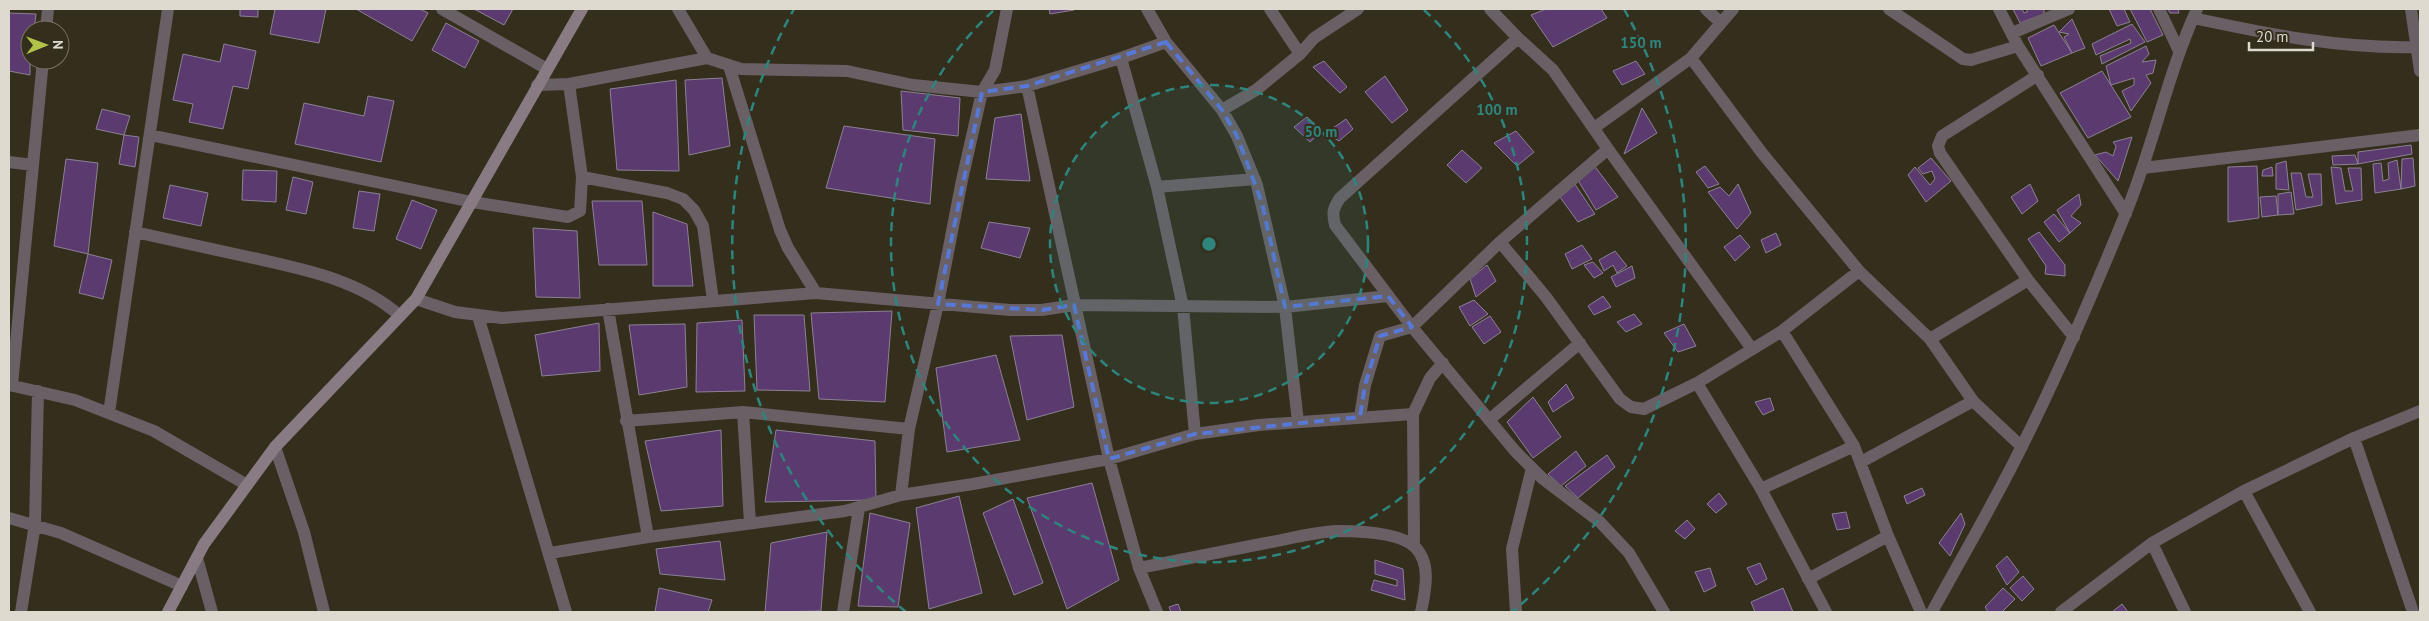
<svg xmlns="http://www.w3.org/2000/svg" width="2429" height="621" viewBox="0 0 2429 621" font-family="'PT Sans',sans-serif">
<rect width="100%" height="100%" fill="#342e1d"/>
<!-- building -->
<path fill="#5b3a6f" stroke="#8c8193" d="M240,9H258V17L240,16Z
M275,9H326L319,43L270,34Z
M356,9H420L428,13L412,41Z
M474,9H513L504,25Z
M1049,9H1074V10L1050,14Z
M1546,9H1601L1607,18L1553,47L1531,15Z
M2013,9H2022L2024,13L2027,12V9H2044V14L2020,23Z
M2109,9H2124L2130,22L2117,26Z
M2130,9H2150L2163,35L2147,42Z
M2168,9H2178L2179,13H2170Z
M9,13L36,14L34,30H30V75L9,71Z
M2072,19L2085,48L2072,53L2064,37L2069,34L2059,32Z
M446,23L479,41L465,68L432,50Z
M2132,24L2145,42L2102,64L2100,56L2131,43L2130,39L2096,55L2092,44Z
M2054,25L2072,53L2041,66L2028,38Z
M224,44L256,51L248,89L233,86L223,129L189,122L193,104L173,100L183,54L220,62Z
M2146,46L2149,54L2142,62L2156,60L2153,73L2146,75L2151,83L2131,111L2122,91L2134,85V78L2111,85L2106,66Z
M1324,61L1347,87L1340,93L1313,67Z
M1636,61L1645,74L1622,85L1613,71Z
M2102,71L2131,117L2088,138L2060,93Z
M1385,76L1408,110L1392,123L1365,92Z
M722,78L730,146L689,155L685,80Z
M676,80L679,171L617,170L610,89Z
M901,91L960,98L958,136L903,130Z
M368,96L394,101L381,162L295,144L304,103L364,116Z
M1642,108L1657,133L1624,154Z
M102,109L130,116L124,135L96,129Z
M1021,114L1030,181L986,179L995,118Z
M1307,117L1322,131L1310,142L1294,127Z
M1346,119L1353,129L1339,141L1326,133Z
M844,126L935,139L930,204L826,188Z
M1516,131L1534,152L1517,166L1494,143Z
M124,135L139,137L135,167L119,164Z
M2132,137L2118,181L2095,155L2106,152L2113,156L2116,146L2113,142Z
M2411,145L2412,154L2358,164V152Z
M1462,150L1482,168L1466,183L1447,165Z
M2355,155L2358,164L2333,165L2332,156Z
M1931,158L1951,181L1926,202L1908,175L1915,167L1930,185L1935,179L1932,171L1923,174L1918,168Z
M2413,158L2415,186L2401,189L2402,159Z
M66,159L98,163L88,254L54,246Z
M2397,160L2401,189L2375,193L2373,164L2381,163L2383,181L2389,179L2388,163Z
M2286,161L2289,190L2276,189V164Z
M1593,164L1618,197L1596,210L1576,177Z
M1705,166L1719,184L1708,188L1696,172Z
M2257,166L2259,218L2228,222V167Z
M2272,167L2273,176H2262L2263,170Z
M2331,167L2341,168L2345,191H2353L2348,168H2361L2362,200L2336,204Z
M243,170L277,171L276,202L242,200Z
M2291,173H2301L2306,197H2313L2308,174H2321L2322,205L2296,210Z
M293,177L313,182L306,214L286,210Z
M1572,180L1595,214L1578,222L1557,193Z
M1738,184L1751,213L1737,229L1708,192L1720,187L1729,196Z
M2030,184L2038,201L2022,214L2011,197Z
M170,185L208,193L201,226L163,218Z
M359,191L380,194L374,231L353,228Z
M2291,192L2294,214L2278,215V194Z
M2079,194L2081,205L2071,216L2081,223L2070,233L2057,210Z
M2276,196L2278,215L2262,217L2260,197Z
M412,200L437,210L421,249L396,239Z
M592,201H642L647,265H599Z
M653,212L687,224L693,286H653Z
M2054,214L2070,233L2059,242L2044,222Z
M989,222L1030,228L1020,258L981,248Z
M533,228L577,231L580,298L536,297Z
M2039,232L2065,265V276L2045,274L2046,266L2028,239Z
M1776,233L1781,245L1766,253L1761,240Z
M1740,235L1750,247L1735,261L1724,247Z
M1582,245L1592,259L1572,269L1565,254Z
M1615,251L1627,266L1617,273L1613,265L1604,271L1599,260Z
M88,254L112,260L103,299L79,293Z
M1593,262L1603,273L1594,278L1584,265Z
M1487,265L1496,281L1476,297L1470,279Z
M1632,266L1635,278L1616,287L1611,277Z
M1603,296L1611,307L1594,315L1588,306Z
M1474,300L1488,314L1470,326L1459,307Z
M892,311L885,402L819,399L811,313Z
M1634,314L1642,324L1626,332L1617,322Z
M754,315H804L810,391L757,390Z
M1490,316L1501,332L1484,344L1472,327Z
M742,320L745,391L696,392L697,323Z
M599,323L600,371L542,376L535,335Z
M685,324L687,387L639,395L629,325Z
M1684,324L1696,346L1678,352L1664,333Z
M1062,335L1074,407L1027,420L1010,336Z
M996,355L1020,440L947,452L936,368Z
M1566,384L1574,398L1553,412L1548,402Z
M1533,397L1561,437L1533,458L1507,422Z
M1770,398L1774,410L1763,415L1755,402Z
M721,430L723,506L661,511L645,441Z
M776,430L875,441L876,500L765,502Z
M1576,451L1586,466L1561,486L1548,474Z
M1607,455L1615,467L1578,498L1565,486Z
M1092,483L1119,580L1067,609L1027,498Z
M1922,488L1925,495L1907,504L1904,496Z
M1719,493L1727,504L1716,513L1707,504Z
M959,496L982,593L929,609L916,508Z
M1013,499L1043,583L1014,595L983,513Z
M1846,512L1850,528L1837,530L1832,514Z
M870,513L910,523L898,607L858,606Z
M1961,513L1965,524L1950,556L1939,543Z
M1687,520L1695,529L1685,539L1675,531Z
M827,532L821,611L765,612L771,543Z
M720,541L725,580L660,574L656,549Z
M2007,556L2019,572L2007,585L1996,566Z
M1375,560L1403,569L1405,600L1371,590L1374,580L1397,586V580L1375,574Z
M1760,563L1767,579L1756,585L1747,568Z
M1710,568L1716,586L1704,592L1695,572Z
M2023,576L2034,589L2022,601L2010,588Z
M659,588L712,600L708,612H655Z
M1783,588L1793,612H1755L1751,602Z
M2003,588L2015,599L2002,612H1988L1985,607Z
M1178,604L1181,612H1171L1169,607Z
M2122,604L2128,612H2112Z"/>
<g fill="none" stroke-linecap="round" stroke-linejoin="round">
<!-- street -->
<path stroke="#696065" stroke-width="12" d="M442,9L547,69
M678,9L707,58
M1147,9L1166,42L1222,110L1237,136L1257,185L1285,307L1298,422
M1270,9L1300,54
M1706,9L1721,23
M1889,9L1963,59L1971,60L2018,46
M1999,9L2018,46L2126,214
M2159,9L2179,51
M2411,9L2420,71
M2193,18C2268,34 2340,49 2417,47
M46,30L48,9
M2012,33L2069,9
M1518,38L1340,198C1333,208 1332,213 1335,225L1412,327L1515,451L1543,479L1600,522L1629,553L1664,612
M1121,58L1157,187L1183,307L1195,434
M1691,58L1762,153L1859,271L1930,339L1973,401L2022,447
M729,66L780,230L788,248L816,293
M2038,75L1942,136L1938,146L1940,153L2028,280L2074,337
M537,85L569,84L707,58L741,69L847,71L913,85L982,92L1027,86L1121,58L1166,42
M1027,86L1109,459L1139,568L1157,612
M1222,110L1256,90L1300,54L1314,38L1358,9
M1594,128L1691,58L1733,9
M150,135L472,202L568,217L580,211L582,177L569,84
M1608,149L1752,349
M9,162L33,165
M2143,168L2420,135
M582,177L667,193L683,199L694,210L703,226L713,301
M1157,187L1255,179
M135,232C171,240 207,248 244,256C297,268 358,278 400,316
M1500,242L1546,297L1620,399L1631,407L1644,409L1697,383L1782,331L1859,271
M416,299L455,312L502,318L816,293L1010,310H1042L1074,305L1285,307L1388,296
M608,309L648,537
M478,316L566,612
M1782,331L1854,446L1888,536L1921,612
M1930,339L2028,280
M1697,383L1761,489L1826,612
M9,385L75,400L154,431L247,485
M12,385L43,60
M743,412L750,523
M109,413L168,9
M1360,417L1365,385L1380,336L1412,327L1500,242L1608,149L1553,70L1518,38L1490,9
M1489,420L1580,343
M626,421L743,412L909,429
M2354,438L2413,612
M275,447L304,532L324,612
M1861,462L1973,401
M1761,489L1854,446
M2244,491L2310,612
M901,495L909,429L938,304L962,180L982,92L995,70L1007,9
M9,518L61,533L182,586
M2152,543L2185,612
M1414,546L1413,414L1430,378L1443,363
M550,553L648,537L845,511L901,495L973,484L1109,459L1195,434L1259,425L1413,414
M197,558L212,612
M1139,568C1181,560 1224,551 1266,543C1289,539 1314,532 1337,531C1358,531 1399,532 1415,547C1432,564 1425,592 1421,612
M1808,579L1888,536
M21,612L35,524L38,391
M843,612L859,508
M1516,612L1512,549L1532,468
M1932,612C1962,557 1994,503 2022,446C2060,371 2093,293 2125,215C2153,148 2167,75 2197,9
M2061,612L2152,543L2244,491L2354,438L2420,411"/>
<!-- secondary -->
<path stroke="#897b83" stroke-width="12" d="M168,612L204,544L275,447L416,299L582,9"/>
</g>
<!-- marked area -->
<path fill="none" stroke="#5778d6" stroke-width="4" stroke-dasharray="10 6" stroke-linejoin="round" d="M1166,42L1222,110L1237,136L1262,203L1285,307L1388,296L1412,327L1380,336L1365,385L1360,417L1195,434L1109,459L1074,305L1042,310L938,304L982,92L1027,86Z"/>
<!-- distance rings -->
<circle cx="1209" cy="244" r="159" fill="#2e857d" fill-opacity=".12"/>
<g fill="none" stroke="#2e857d" stroke-width="2.5" stroke-dasharray="9 6">
<circle cx="1209" cy="244" r="159"/>
<path d="M1424 10A318 318 0 1 1 994 10"/>
<path d="M906 612A477 477 0 0 1 794 9M1624 9A477 477 0 0 1 1512 612"/>
</g>
<circle cx="1209" cy="244" r="8" fill="#2e857d" stroke="#342e1d" stroke-width="2.5"/>
<g font-size="15" text-anchor="middle" font-weight="bold" fill="#2e857d" stroke="#342e1d" stroke-width="4" stroke-linejoin="round" paint-order="stroke">
<text x="1641" y="48">150 m</text>
<text x="1497" y="115">100 m</text>
<text x="1321" y="137">50 m</text>
</g>
<!-- border -->
<rect width="2429" height="621" fill="none" stroke="#dedad0" stroke-width="20"/>
<!-- north arrow -->
<g transform="translate(45 45) rotate(89)"><circle r="24" fill="#342e1d" stroke="#787365"/>
<path d="M0-4L9 19L0 12L-9 19Z" fill="#b3c24b"/>
<text y="-8" font-size="14" font-weight="bold" text-anchor="middle" fill="#dedad0">N</text>
</g>
<!-- scale -->
<path d="M2249 42v8h64v-8" fill="none" stroke="#dedad0" stroke-width="2.5"/>
<text x="2256" y="42" font-size="15" fill="#dedad0" stroke="#342e1d" stroke-width="4" paint-order="stroke">20 m</text>
</svg>
